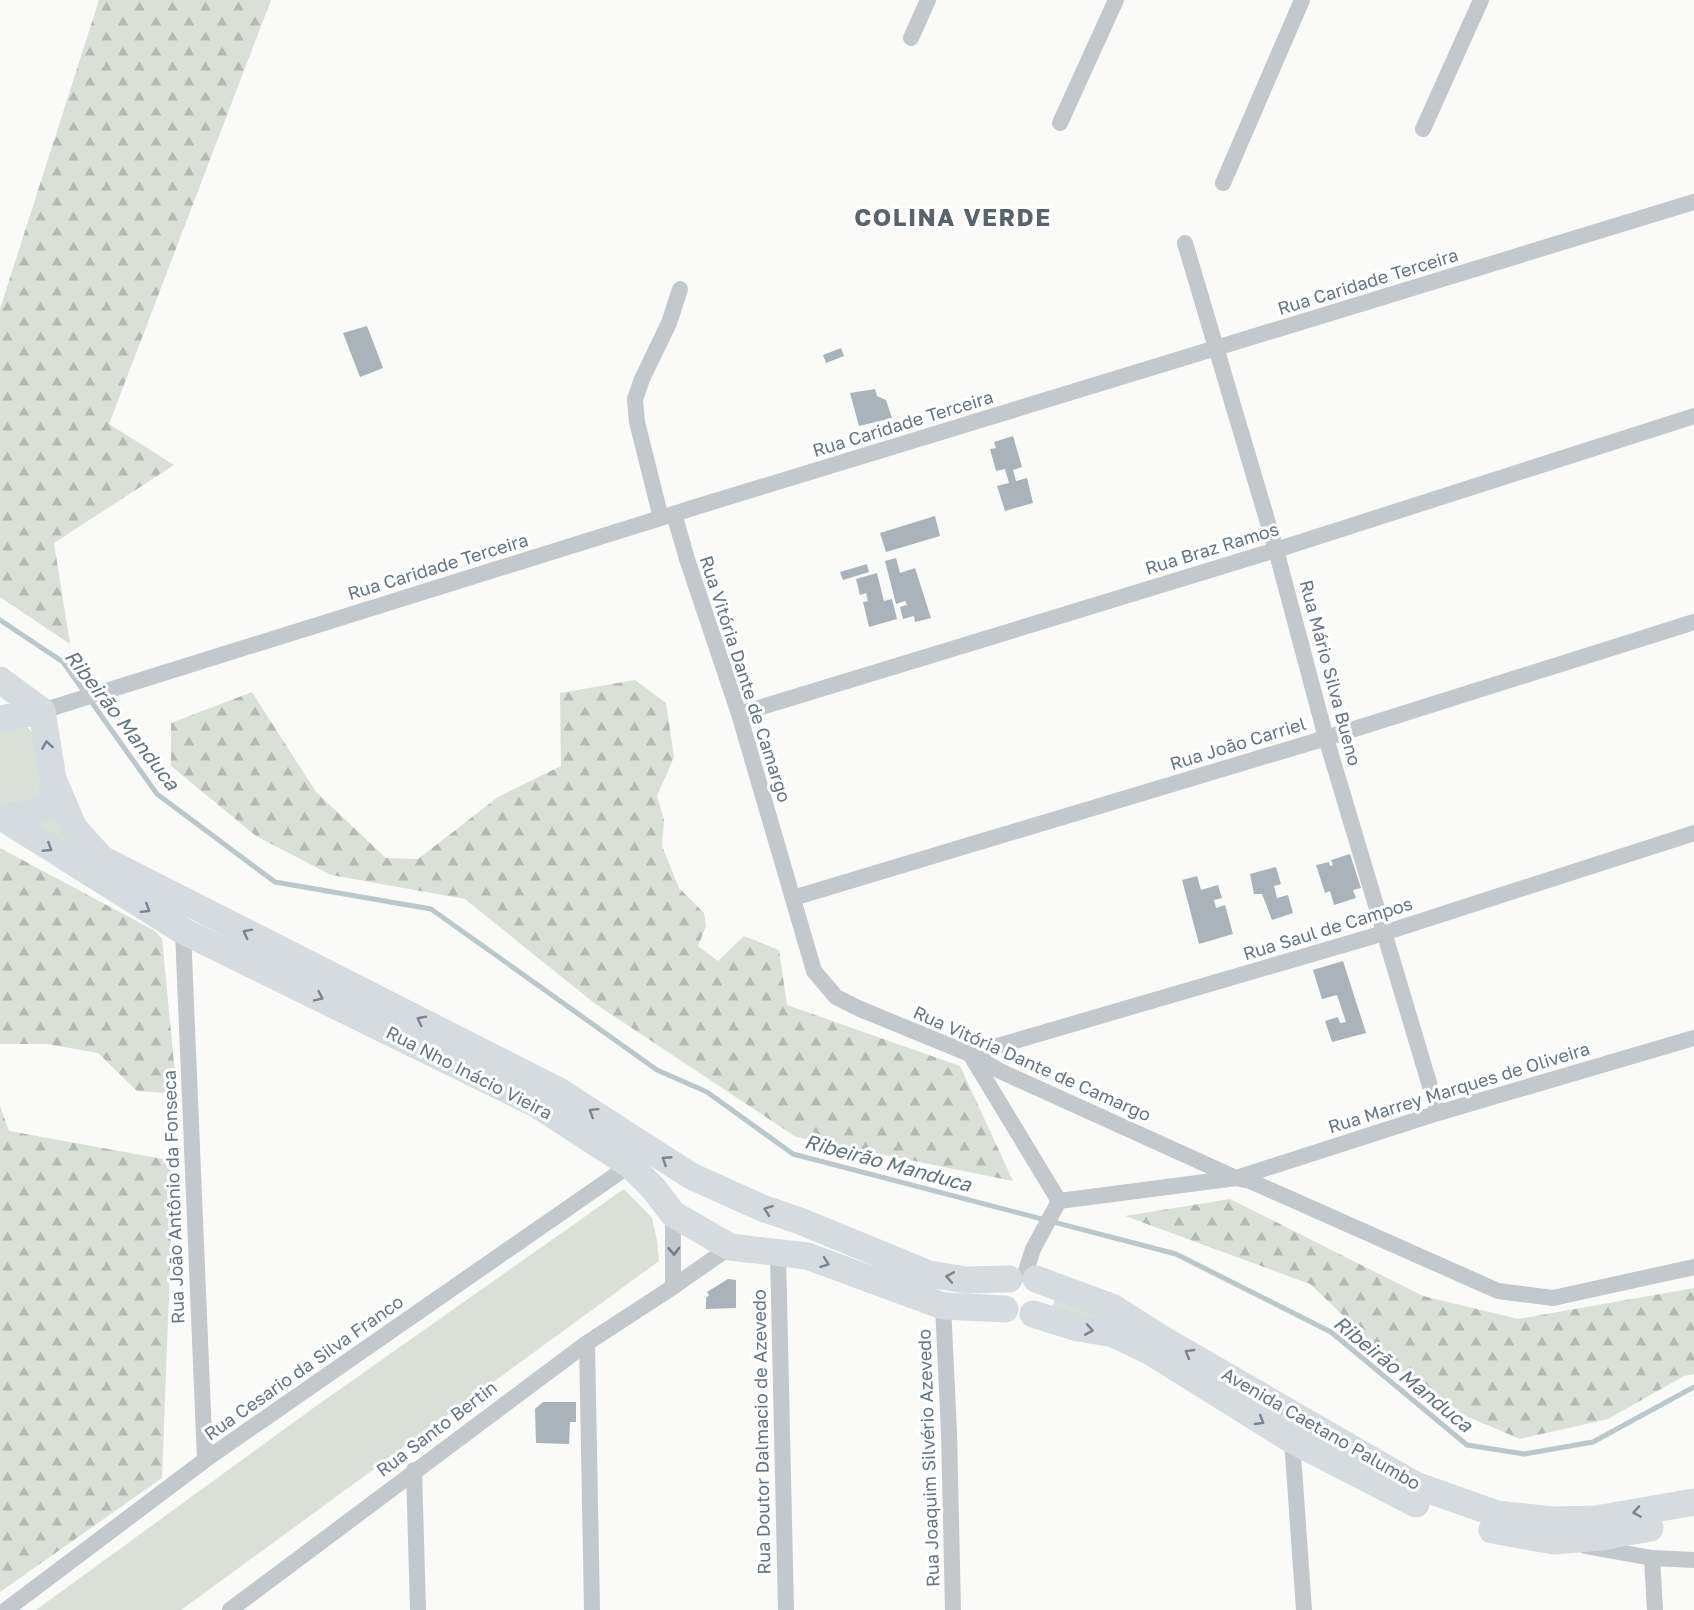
<svg xmlns="http://www.w3.org/2000/svg" width="1694" height="1610" viewBox="0 0 1694 1610" font-family="'Golos Text',sans-serif">
<defs>
<pattern id="forest-firs" width="22" height="20" patternUnits="userSpaceOnUse" patternTransform="scale(1.5)"><rect width="22" height="20" fill="#dadfd7"/><path d="M5 1l3.5 6h-7zM16 11l3.5 6h-7z" fill="#b4b9b4"/></pattern>
</defs>
<rect width="100%" height="100%" fill="#fafaf8"/>
<!-- grass -->
<path fill="#dadfd7" d="M26,726L33,733L46,782C34,806 28,803 3,805L0,802V730Z
M55,812L76,850L29,825Z
M624,1189L652,1218L657,1241L659,1261L181,1610H36L312,1409Z
M1055,1293L1147,1333L1049,1313L1055,1300Z"/>
<!-- forest -->
<path fill="url(#forest-firs)" d="M99,0H271L109,424L174,465L54,543L70,644L0,597V309Z
M635,680L666,703L674,757L657,796L664,820L662,846L679,888L704,913L706,926L698,946L718,961L744,936L779,950L787,1005L960,1066L1013,1181L796,1137L594,1003L465,899L331,875L256,836L171,766V723L252,692L316,792L386,858L418,859L498,797L561,766L560,693Z
M0,848L155,931L162,939L177,1094L137,1091L98,1053L47,1044H0Z
M0,1106L9,1131L174,1161L162,1478L0,1592Z
M1230,1199L1423,1296L1518,1319L1694,1288V1374L1684,1376L1608,1419L1520,1439L1466,1416L1412,1381L1310,1284L1125,1216Z"/>
<g fill="none" stroke-linecap="round" stroke-linejoin="round">
<!-- stream -->
<path stroke="#bbc7cb" stroke-width="5" d="M0,620L63,662L157,794L275,882L431,909L657,1070L707,1092L793,1154L1176,1254L1331,1332L1467,1445L1524,1454L1593,1442L1694,1387"/>
</g>
<!-- building -->
<path fill="#aab3b9" d="M367,326L383,368L360,377L343,333Z
M841,348L844,356L826,363L823,355Z
M875,389L877,396L886,400L892,418L859,426L850,393Z
M1013,436L1022,467L1013,470L1016,481L1027,478L1033,503L1005,511L997,486L1009,483L1005,469L996,471L990,449L996,448L994,442Z
M935,516L940,536L886,552L880,533Z
M896,558L900,573L915,568L931,618L915,622L914,616L903,619L900,607L907,605L905,601L896,604L885,561Z
M867,564L869,572L843,580L840,572Z
M877,573L884,601L892,599L897,619L869,627L863,602L868,601L866,593L860,595L856,579Z
M1350,854L1361,888L1353,890L1356,898L1334,905L1330,891L1325,893L1316,865L1329,862L1330,866L1333,865L1331,860Z
M1276,867L1281,884L1274,886L1277,898L1288,895L1293,913L1272,920L1262,894H1254L1250,874Z
M1197,876L1201,890L1218,885L1222,898L1214,900L1216,908L1225,905L1233,934L1199,944L1182,880Z
M1343,961L1366,1033L1332,1042L1325,1021L1338,1017L1340,1023L1346,1022L1337,995L1322,999L1313,970Z
M728,1279L736,1280V1308L706,1309V1298L709,1295L707,1292Z
M543,1402H576V1422H570L569,1444L536,1443L535,1409Z"/>
<g fill="none" stroke-linecap="round" stroke-linejoin="round">
<!-- street -->
<path stroke="#c3c8cc" stroke-width="16" d="M911,38L928,0
M1060,123L1116,0
M1423,129L1481,0
M1223,183L1302,0
M1185,243L1276,550L1326,738L1438,1113
M674,514L687,559L739,714L814,971L836,997L860,1009L970,1054L1000,1071L1236,1178L1250,1181L1498,1291L1553,1298L1694,1267
M661,518L637,422L635,399L642,379L669,323L680,289
M42,711L699,506L1694,202
M739,714L1276,550L1694,416
M793,898L1326,738L1694,622
M183,931L205,1460
M1059,1201L970,1054L1384,933L1694,833
M1059,1201L1236,1178L1438,1113L1694,1038
M673,1214V1287
M778,1253L786,1610
M1025,1274L1033,1249L1059,1201
M943,1306L949,1432L953,1610
M587,1343L592,1610
M1292,1440L1304,1610
M414,1470L418,1610
M1585,1546L1652,1558L1694,1560
M1652,1558L1655,1610
M6,1610L205,1460L630,1165
M230,1610L587,1343L673,1287L730,1247"/>
<!-- primary -->
<path stroke="#d6dbdf" stroke-width="27" d="M0,680L42,711L53,779L74,828L102,859L559,1091L691,1176L762,1208L800,1221L929,1274L966,1280L1009,1279
M0,719L42,711
M0,816L183,931L536,1104L630,1165L654,1189L673,1214L730,1247L807,1256L943,1306L1005,1309
M1,817L28,814L52,804L53,779
M1036,1279L1114,1308L1164,1340L1415,1485L1497,1514L1553,1520L1596,1519L1694,1502
M1033,1314L1078,1328L1114,1334L1151,1352L1292,1440L1416,1504
M1492,1530L1554,1541L1601,1537L1650,1528"/>
</g>
<!-- one-way arrows -->
<defs><path id="oneway-chevron" d="M-2-3.5L2.5 0L-2 3.5" fill="none" stroke-width="1.6" stroke-linecap="round" stroke-linejoin="round" transform="scale(1.5)"/></defs>
<g stroke="#768591">
<use href="#oneway-chevron" transform="translate(47 745) rotate(-99)"/>
<use href="#oneway-chevron" transform="translate(48 848) rotate(33)"/>
<use href="#oneway-chevron" transform="translate(146 909) rotate(32)"/>
<use href="#oneway-chevron" transform="translate(247 933) rotate(-153)"/>
<use href="#oneway-chevron" transform="translate(319 997) rotate(26)"/>
<use href="#oneway-chevron" transform="translate(421 1020) rotate(-153)"/>
<use href="#oneway-chevron" transform="translate(593 1112) rotate(-148)"/>
<use href="#oneway-chevron" transform="translate(666 1160) rotate(-147)"/>
<use href="#oneway-chevron" transform="translate(768 1210) rotate(-160)"/>
<use href="#oneway-chevron" transform="translate(825 1263) rotate(20)"/>
<use href="#oneway-chevron" transform="translate(950 1277) rotate(-170)"/>
<use href="#oneway-chevron" transform="translate(1089 1330) rotate(10)"/>
<use href="#oneway-chevron" transform="translate(1189 1353) rotate(-150)"/>
<use href="#oneway-chevron" transform="translate(1260 1421) rotate(31)"/>
<use href="#oneway-chevron" transform="translate(1637 1512) rotate(171)"/>
</g>
<use stroke="#6a7a87" href="#oneway-chevron" transform="translate(674 1251) rotate(88)"/>
<g text-anchor="middle" stroke-width="6" stroke-linejoin="round" paint-order="stroke">
<!-- street labels -->
<g font-size="18" fill="#657683" stroke="#fff">
<text transform="translate(1368 282) rotate(-17)" y="6">Rua Caridade Terceira</text>
<text transform="translate(903 424) rotate(-17)" y="6">Rua Caridade Terceira</text>
<text transform="translate(1212 549) rotate(-17)" y="6">Rua Braz Ramos</text>
<text transform="translate(438 567) rotate(-17)" y="6">Rua Caridade Terceira</text>
<text transform="translate(1330 673) rotate(75)" y="6">Rua Mário Silva Bueno</text>
<text transform="translate(745 679) rotate(72)" y="6">Rua Vitória Dante de Camargo</text>
<text transform="translate(1238 744) rotate(-17)" y="6">Rua João Carriel</text>
<text transform="translate(1328 929) rotate(-17)" y="6">Rua Saul de Campos</text>
<text transform="translate(1032 1064) rotate(24)" y="6">Rua Vitória Dante de Camargo</text>
<text transform="translate(469 1073) rotate(27)" y="6">Rua Nho Inácio Vieira</text>
<text transform="translate(1459 1088) rotate(-17)" y="6">Rua Marrey Marques de Oliveira</text>
<text transform="translate(174 1197) rotate(-92)" y="6">Rua João Antônio da Fonseca</text>
<text transform="translate(304 1368) rotate(-35)" y="6">Rua Cesario da Silva Franco</text>
<text transform="translate(437 1429) rotate(-37)" y="6">Rua Santo Bertin</text>
<text transform="translate(1321 1429) rotate(30)" y="6">Avenida Caetano Palumbo</text>
<text transform="translate(762 1432) rotate(-91)" y="6">Rua Doutor Dalmacio de Azevedo</text>
<text transform="translate(929 1458) rotate(-92)" y="6">Rua Joaquim Silvério Azevedo</text>
</g>
<!-- water labels -->
<g font-size="20" font-style="italic" fill="#60757c" stroke="#fff">
<text transform="translate(122 720) rotate(52)" y="7">Ribeirão Manduca</text>
<text transform="translate(888 1163) rotate(15)" y="7">Ribeirão Manduca</text>
<text transform="translate(1403 1374) rotate(39)" y="7">Ribeirão Manduca</text>
</g>
<!-- district labels -->
<g font-size="24" font-weight="bold" letter-spacing="1.5" fill="#57646e" stroke="#fff">
<text x="953" y="226">COLINA VERDE</text>
</g>
</g>
</svg>
